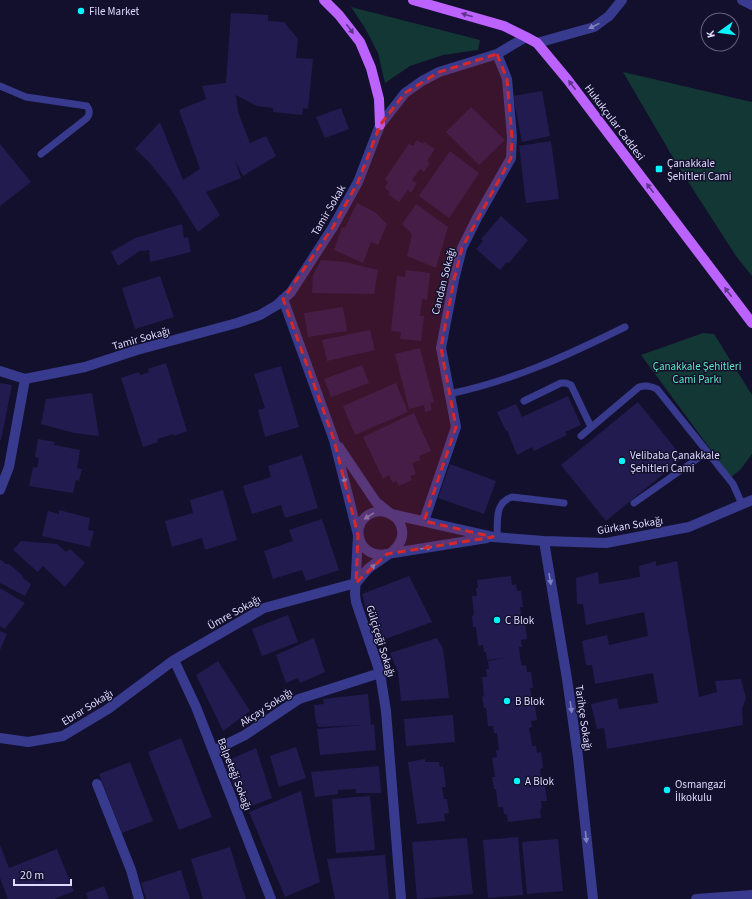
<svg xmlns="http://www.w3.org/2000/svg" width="752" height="899" viewBox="0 0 752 899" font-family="'Source Sans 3',sans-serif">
<rect width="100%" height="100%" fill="#13102d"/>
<!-- green -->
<path fill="#123734" d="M351,7L480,40L478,50L443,55L410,66L385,83L378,53L365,28Z
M623,72L752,102V276L736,256L678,166Z
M703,333L714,334L752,395V454L740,470L731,477L641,355Z"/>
<!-- building -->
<path fill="#221b4f" d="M231,13L268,15V21L284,22L298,39L296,58L313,59L308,109L303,108L302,115L273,112V108L257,106L236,95L238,112L250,143L266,136L276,156L243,176L235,160L241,178L206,192L220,215L198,232L170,188L148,161L135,149L160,122L183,180L200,169L179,110L206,99L202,86L226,83Z
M542,91L550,136L522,142L513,96Z
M471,107L505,140L479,165L446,132Z
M341,108L349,129L325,138L316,117Z
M417,140L423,144L424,142L435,149L427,161L430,163L424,172L420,169L412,180L417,183L411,193L408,190L399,202L388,194L390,192L385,188L388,182L385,179L409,144L413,146Z
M551,141L559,199L526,203L519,146Z
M0,144L31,182L0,206Z
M450,151L479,173L449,218L419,196Z
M357,203L376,213L387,224L378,245L371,242L363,263L334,250L342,227L345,228Z
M416,204L448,227L436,268L407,256L412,234L402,224Z
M501,216L528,240L509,263L507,262L500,270L476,249L483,241L481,239Z
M182,224L184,238L188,237L191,252L150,262L149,250L142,251L141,250L118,266L111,252L135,238Z
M321,260L345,262L378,270L374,294L312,293L313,275Z
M406,270L430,273L427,300L422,299L420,316H424L421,341L400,339L401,332L391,331L397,276L405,277Z
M160,276L174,317L135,329L122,288Z
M343,307L347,331L308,337L304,313Z
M370,330L375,350L327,361L322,340Z
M420,348L434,402L430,403L432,410L425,412L424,405L409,409L395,354Z
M166,363L187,431L174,436V434L157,439L158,442L143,447L121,378L139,372L140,375L149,372L148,369Z
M362,365L369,383L331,397L324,379Z
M281,366L299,427L265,437L258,410L265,408L254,374Z
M0,383L12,385L1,440H0Z
M396,383L408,412L355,435L343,406Z
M92,393L99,436L74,433L41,424L46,399Z
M568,396L581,425L565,432L567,435L534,451L532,447L517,455L507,430L506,431L497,412L516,404L522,417Z
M638,402L683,458L606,521L561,465Z
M414,413L431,451L419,456L420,460L412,463L416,474L410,476L412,480L399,486L396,481L393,483L389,475L383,479L363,437Z
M38,439L55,442L54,445L80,450L77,468L82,469L79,481L76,480L73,493L29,486L33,467L37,468L39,458L35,457Z
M302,455L318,508L285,518L281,505L252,514L243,486L271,477L268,466Z
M450,464L496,481L484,514L438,498Z
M223,490L237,540L205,550L202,538L172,547L165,521L193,513L190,500Z
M59,510L90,518L88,530L94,531L90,547L42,536L48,511L59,514Z
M322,519L339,570L306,581L302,570L273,579L264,551L293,541L289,530Z
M21,541L57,544L66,552L70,549L85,563L65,587L43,566L38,572L13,550Z
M0,559L6,564H9L22,575L23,578L31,584L25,596L0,583Z
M656,561V566L677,561L699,697L717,692L715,681L741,679L746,698L742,709L743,725L607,749L604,728L597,729L591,704L617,698L619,709L658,703L653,673L595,684L592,665H586L582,641L607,635L609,645L648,636L644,612L586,625L583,604H577L576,578L598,572L599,584L640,577L639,566Z
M409,576L432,622L380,641L366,610L362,594Z
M511,576L512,585L516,584L517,591H521L523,607H520L522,624H525L527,639L521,640L522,647H519L520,657L522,666L526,665L527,672H531L533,688H530L533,705H535L537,720L531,721L532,727L529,728L531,738L532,746H536L537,753L541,752L543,768L540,769L542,786H545L547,801H541L542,808L540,809L541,818L508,822L507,814H504L503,807H498L496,789H494L492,777H495L492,758L497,757L496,750H499L497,733H494L493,726H488L486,708H484L482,697L484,696L482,677H487L486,669H489L488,661L505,658L487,660L486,652H484L483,645L478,646L476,627H473L472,616L474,615L472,596H477L476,588H478L477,580Z
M0,588L25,603L5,629L0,626Z
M288,615L298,642L262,656L252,629Z
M0,631L7,634L0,650Z
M314,638L325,672L300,683L298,678L286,683L276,655Z
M437,638L443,648L449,698L401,701L398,672L390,653Z
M218,661L250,711L223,731L196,675Z
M368,694L371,725L374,724L376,750L320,755L317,729L362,725L318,727L317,723H316L314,705L324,704L323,699Z
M453,715L455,742L406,746L404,719Z
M181,738L212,817L179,830L148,752Z
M296,747L306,778L279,787L270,756Z
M256,748L272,798L244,809L224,762Z
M425,759V762H439L440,767L443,766L446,787H442L444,799H447L449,813L444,814L445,821L417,824L408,762Z
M130,762L153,821L122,833L99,774Z
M379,766L381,793H356V789L338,790V794L315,797L311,772Z
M301,791L320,882L285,897L249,812Z
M370,796L375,850L336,853L332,799Z
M518,837L523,895L488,898L483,840Z
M467,838L473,894L417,899L412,842Z
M558,839L563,891L527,894L522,842Z
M0,845L9,868L57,849L74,891L54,899H8L0,878Z
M230,847L246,899H203L191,859Z
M385,855L389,899H335L327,859Z
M181,870L190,899H146L141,883Z
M104,886L109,899H88L86,893Z"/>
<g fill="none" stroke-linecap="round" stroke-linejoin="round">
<!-- service -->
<path stroke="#383a8e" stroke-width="7" d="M0,86L26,97L87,106C90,110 90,114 87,118L41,154
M449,394C515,380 566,356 625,327
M524,401L561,383H566L571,385L591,427
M581,436L639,387C646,385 650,386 657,389L733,484L742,504
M634,503L707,452
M497,537C498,521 494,503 512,497L564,503"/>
<!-- minor -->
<path stroke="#383a8e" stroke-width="10" d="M742,0L752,5
M537,43L594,27L609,16L622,0
M283,299L334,440L358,535L355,594L356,602L380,673L386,711L401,899
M0,371L25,379L85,367L137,350L237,323L260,315L277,305L291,292L333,227L358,182L380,125L405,93L422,81L439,72L497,54L526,37
M339,447L376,502L391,514L493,537L544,541L606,543L689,527L752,500
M0,490L9,467L25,379
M424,521L456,427L441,348L454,280L462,248L477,218L511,158L512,137L507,79L497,54
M544,541L567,679L578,757L593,899
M356,583C360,579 364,573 368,569C380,558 405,550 402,530C401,524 398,518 392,515C387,512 381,510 375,512C347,520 357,560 387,554L487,538
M174,660L196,707L271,899
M0,738L28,742L63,736L108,709L174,660L264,608L356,583
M213,751L245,735L299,699L380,673
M97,784L131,870L139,899
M696,899L752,895"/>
<!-- primary -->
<path stroke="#bc62ff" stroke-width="10" d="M324,0L339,15L360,42L371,68L379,99L380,125
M413,0L504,26L526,37L537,43L567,79L752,323"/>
</g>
<!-- one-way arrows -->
<defs><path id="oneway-solid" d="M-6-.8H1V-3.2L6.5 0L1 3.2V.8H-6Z"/></defs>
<g fill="#5f358c">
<use href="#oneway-solid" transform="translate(467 15) rotate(-163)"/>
<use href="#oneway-solid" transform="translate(350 29) rotate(53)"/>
<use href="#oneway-solid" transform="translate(572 85) rotate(-127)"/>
<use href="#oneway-solid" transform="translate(650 188) rotate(-127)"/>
<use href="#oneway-solid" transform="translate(728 292) rotate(-127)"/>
</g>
<g fill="#8282c1">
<use href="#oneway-solid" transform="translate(594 26) rotate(154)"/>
<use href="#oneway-solid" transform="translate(344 478) rotate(76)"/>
<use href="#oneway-solid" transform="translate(369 516) rotate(148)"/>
<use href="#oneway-solid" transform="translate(426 548) rotate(-10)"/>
<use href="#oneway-solid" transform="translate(371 568) rotate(-41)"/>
<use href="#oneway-solid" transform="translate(550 579) rotate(80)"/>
<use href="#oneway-solid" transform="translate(571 707) rotate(82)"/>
<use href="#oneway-solid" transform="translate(586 837) rotate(84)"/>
</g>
<!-- marked area -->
<path fill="#d62828" fill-opacity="0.2" stroke="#d62828" stroke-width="3" stroke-dasharray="8 5" stroke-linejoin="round" d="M497,54L507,79L512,137L511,158L462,248L454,280L441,348L456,427L424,521L493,537L387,554L356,583L358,535L334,440L283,299L333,227L358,182L380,125L405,93L439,72Z"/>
<!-- markers -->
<g fill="#07f4ff" stroke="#13102d" stroke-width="1.5">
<circle cx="81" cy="11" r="4"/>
<rect x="655" y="165" width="8" height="8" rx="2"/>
<circle cx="622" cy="461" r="4"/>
<circle cx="497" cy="620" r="4"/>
<circle cx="507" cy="701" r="4"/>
<circle cx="517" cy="781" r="4"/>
<circle cx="667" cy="790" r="4"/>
</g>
<g text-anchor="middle" stroke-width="3" stroke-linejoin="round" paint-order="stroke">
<!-- poi labels -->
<g font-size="11" fill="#dddbff" stroke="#13102d" text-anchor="start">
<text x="89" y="15">File Market</text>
<text x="667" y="167">Çanakkale<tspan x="667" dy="13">Şehitleri Cami</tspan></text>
<text x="630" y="459">Velibaba Çanakkale<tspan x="630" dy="13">Şehitleri Cami</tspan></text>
<text x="505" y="624">C Blok</text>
<text x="515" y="705">B Blok</text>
<text x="525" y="785">A Blok</text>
<text x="675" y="788">Osmangazi<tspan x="675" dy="13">İlkokulu</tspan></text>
</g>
<!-- street labels -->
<g font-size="11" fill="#dddbff" stroke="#13102d">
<text transform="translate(615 122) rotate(53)" y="4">Hukukçular Caddesi</text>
<text transform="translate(328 210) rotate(-60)" y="4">Tamir Sokak</text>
<text transform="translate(443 281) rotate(-76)" y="4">Candan Sokağı</text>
<text transform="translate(141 338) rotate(-16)" y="4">Tamir Sokağı</text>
<text transform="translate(630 525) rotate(-9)" y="4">Gürkan Sokağı</text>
<text transform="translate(234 612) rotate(-29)" y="4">Ümre Sokağı</text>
<text transform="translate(381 641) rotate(73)" y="4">Gülçiçeği Sokağı</text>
<text transform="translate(87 707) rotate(-32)" y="4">Ebrar Sokağı</text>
<text transform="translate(266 707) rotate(-33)" y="4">Akçay Sokağı</text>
<text transform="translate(584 718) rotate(82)" y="4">Tarihçe Sokağı</text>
<text transform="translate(235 774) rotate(69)" y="4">Balpeteği Sokağı</text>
</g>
<!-- park labels -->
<g font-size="11" fill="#5fe8be" stroke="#13102d">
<text x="697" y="370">Çanakkale Şehitleri<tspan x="697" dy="13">Cami Parkı</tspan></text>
</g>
</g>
<!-- north arrow -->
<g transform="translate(720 32) rotate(256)"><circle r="19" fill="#13102d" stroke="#646181"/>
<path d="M0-3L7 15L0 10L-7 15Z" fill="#07f4ff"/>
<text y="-6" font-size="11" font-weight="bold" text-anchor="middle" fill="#dddbff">K</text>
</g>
<!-- scale -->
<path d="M14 879v6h57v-6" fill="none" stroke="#dddbff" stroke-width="2"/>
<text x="20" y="879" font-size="12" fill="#dddbff" stroke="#13102d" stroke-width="3" paint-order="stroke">20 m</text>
</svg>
